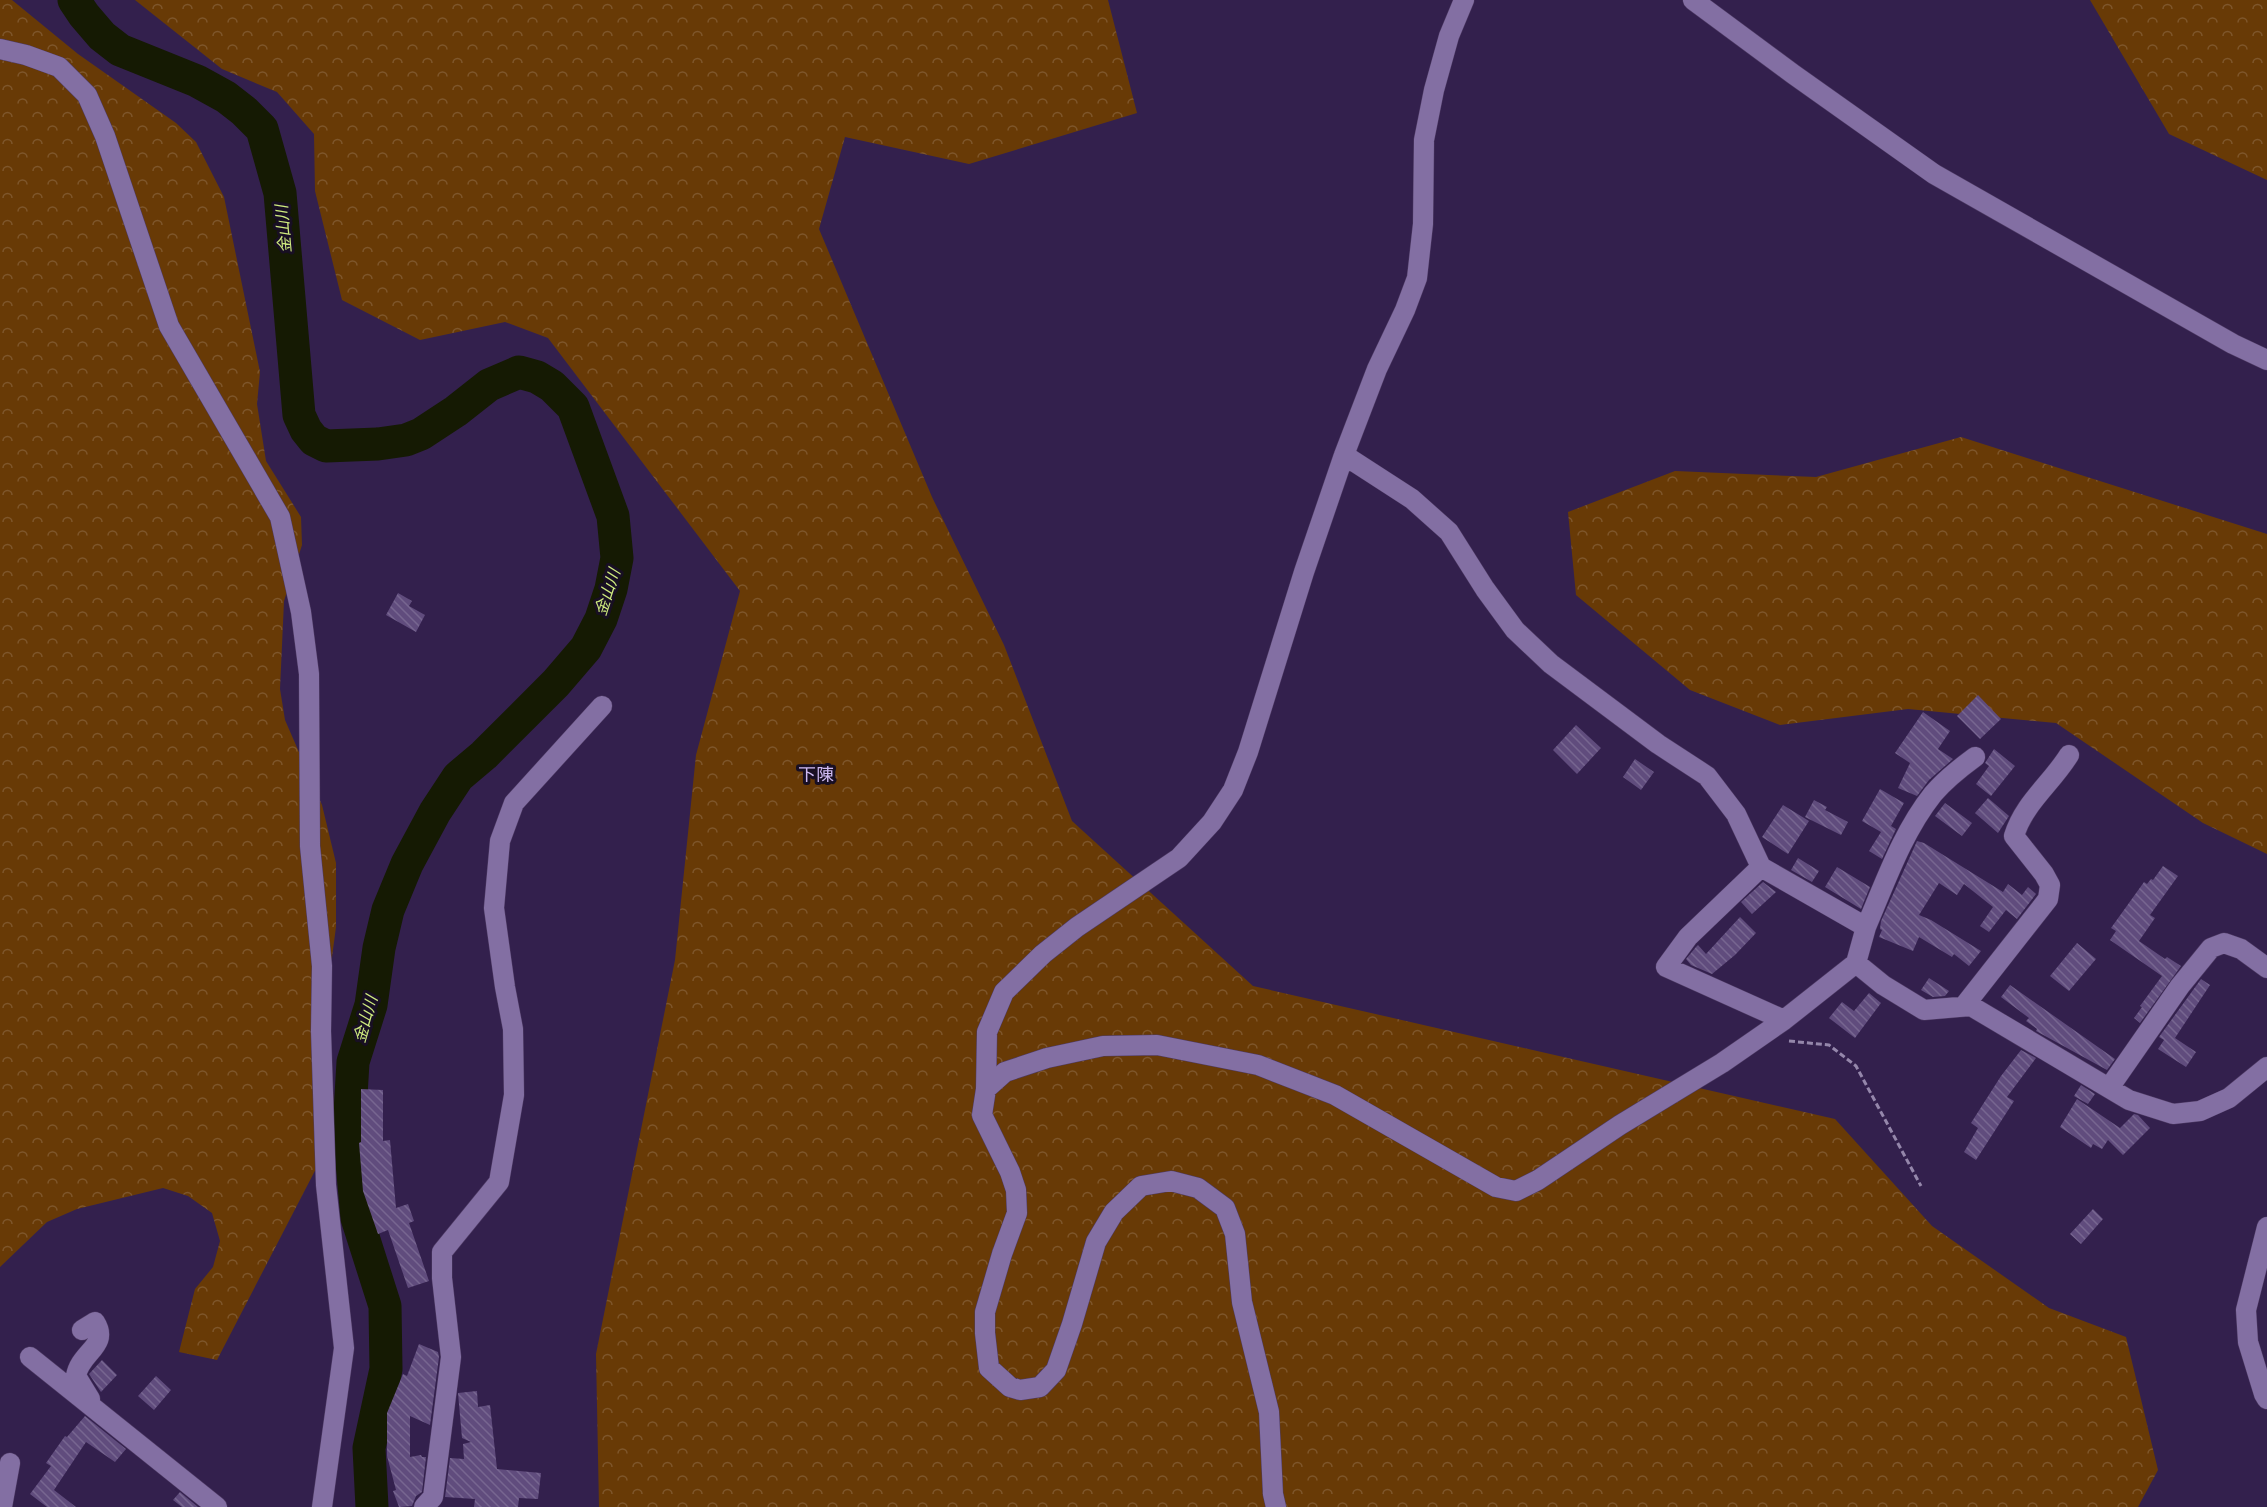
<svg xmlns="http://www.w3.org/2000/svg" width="2267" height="1507" viewBox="0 0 2267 1507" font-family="Figtree,'Noto Sans JP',sans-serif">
<defs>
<pattern id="forest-crowns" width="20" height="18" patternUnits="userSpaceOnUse" patternTransform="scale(1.5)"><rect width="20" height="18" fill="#683a06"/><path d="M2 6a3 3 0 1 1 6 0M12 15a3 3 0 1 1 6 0" fill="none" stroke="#7e562b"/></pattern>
<pattern id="building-back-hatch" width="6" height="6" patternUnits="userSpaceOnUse" patternTransform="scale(1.5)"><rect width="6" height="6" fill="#604c7d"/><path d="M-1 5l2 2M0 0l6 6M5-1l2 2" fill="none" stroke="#776690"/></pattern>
</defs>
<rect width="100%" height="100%" fill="#33204d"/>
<!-- forest -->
<path fill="url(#forest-crowns)" d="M0,0H12L78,54L176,123L196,142L224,197L260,372L257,404L266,461L301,517L302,545L284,601L280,689L285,720L322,805L336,863V927L328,987L335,1132L217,1360L179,1352L195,1289L213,1267L220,1241L212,1213L188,1196L163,1188L77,1209L47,1222L0,1267Z
M135,0H1108L1137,113L969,164L845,137L819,229L932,497L1004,645L1072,821L1253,986L1835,1119L1932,1226L2049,1308L2126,1337L2158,1470L2138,1507H599L596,1354L675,960L696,755L740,591L548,338L505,322L420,340L342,300L315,191L314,134L277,92L222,69Z
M2090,0H2267V180L2169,134Z
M1961,437L2267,534V854L2203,823L2056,723L1908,709L1780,725L1690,690L1576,595L1568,512L1675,471L1816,477Z"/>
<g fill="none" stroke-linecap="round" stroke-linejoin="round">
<!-- river -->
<path stroke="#151a03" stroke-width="33" d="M74,0L84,15L102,36L120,50L197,81L226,97L244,111L262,129L280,193L299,415L306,430L314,440L326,446L378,444L406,440L421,434L456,411L489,385L519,372L537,377L552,386L573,407L613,516L617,558L611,589L601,619L586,648L556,683L484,755L458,777L435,812L407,864L388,910L379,948L371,1005L353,1062L349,1129L357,1218L385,1306L386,1369L369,1448L372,1507"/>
</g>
<!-- building -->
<path fill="url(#building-back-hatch)" d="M398,593L412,601L409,606L425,615L416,632L386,615Z
M1978,695L2001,719L1980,739L1957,716Z
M1923,712L1950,731L1938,749L1953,759L1929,780L1917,796L1898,788L1910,763L1895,753Z
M1576,725L1601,748L1577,774L1553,750Z
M1994,749L2015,766L1991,796L1976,784L1989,766L1985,763Z
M1635,759L1654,772L1641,790L1623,777Z
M1880,789L1904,803L1891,826L1896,829L1882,859L1869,851L1881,832L1862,821Z
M1988,798L2009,816L1998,833L1975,813Z
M1814,800L1827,807L1825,810L1848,822L1841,835L1805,817Z
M1945,803L1972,823L1962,836L1935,816Z
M1783,805L1809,821L1788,854L1762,837Z
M1917,841L1924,843L2003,892L2008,884L2022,895L2028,887L2036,894L2017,919L2006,910L1989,932L1980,926L1993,907L1964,884L1957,895L1939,883L1919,915L1931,920L1981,951L1969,966L1954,954L1952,957L1919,937L1913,951L1879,937L1882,930L1880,929L1881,921Z
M1798,858L1819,871L1812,882L1791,870Z
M2163,866L2178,876L2150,915L2155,918L2139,941L2165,959L2167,957L2181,966L2140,1023L2134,1018L2142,1007L2140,1006L2162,976L2110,940L2116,931L2111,928L2144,882L2147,884L2151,879L2153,880Z
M1837,867L1870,887L1861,909L1825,887Z
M1763,882L1776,892L1752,914L1741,902Z
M1740,917L1756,933L1735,955L1712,974L1691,965L1686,959L1696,947L1698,945L1706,954Z
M2077,943L2096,959L2069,991L2050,976Z
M1929,978L1949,991L1945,996L1933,997L1921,990Z
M2201,979L2210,985L2175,1038L2196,1052L2186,1067L2158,1049L2164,1040L2159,1037Z
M2010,985L2115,1059L2107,1070L2036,1031L2037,1029L2026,1021L2029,1018L2001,997Z
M1869,993L1881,1003L1855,1038L1829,1018L1842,1002L1854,1011Z
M2021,1050L2036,1058L2007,1097L2014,1101L1976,1160L1964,1152L1978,1128L1971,1123L2001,1076Z
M2081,1085L2095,1094L2088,1104L2074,1096Z
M361,1089L383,1090V1141L390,1140L396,1208L408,1204L414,1221L409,1223L429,1281L408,1288L388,1230L378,1234L363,1191L359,1143L361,1142Z
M2077,1099L2120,1128L2134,1114L2138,1115L2150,1128L2123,1155L2108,1140L2102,1149L2093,1144L2091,1148L2060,1127Z
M2093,1209L2103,1219L2081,1244L2070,1234Z
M419,1344L438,1352L439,1357L430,1425L410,1416V1457L421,1455L422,1457H426L422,1492L416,1496L412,1506L399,1507L393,1491L396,1490L387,1456V1413L403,1374L407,1376Z
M102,1360L117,1375L101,1392L89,1374Z
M156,1376L171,1390L154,1410L138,1396Z
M477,1391L478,1407L490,1405L497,1469L541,1473L538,1499L519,1498L518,1507H474L475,1499L445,1497L450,1458L464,1459L463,1444L471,1442L462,1438L458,1393Z
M85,1416L126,1449L115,1462L86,1442L54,1490L76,1507H47L30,1494L51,1466L46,1463L65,1436L67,1437Z
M180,1492L198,1507H182L173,1500Z"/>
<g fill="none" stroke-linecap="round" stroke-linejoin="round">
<!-- minor casing -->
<g stroke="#4d3a63" stroke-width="21">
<path id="minor" d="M1693,0L1793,74L1934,174L2233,344L2267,360
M0,49L26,55L59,67L87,95L105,136L169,326L280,517L301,612L309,674L310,846L322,966L321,1031L326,1185L344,1348L322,1507
M1761,867L1688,937L1666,967L1784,1020
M1866,927C1885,883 1902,833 1933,794C1945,780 1960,768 1975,757
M1856,963L1883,985L1924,1010L1971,1006L2129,1100L2173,1114L2200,1111L2229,1098L2267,1067
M1964,1006L2048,899L2050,885L2044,874L2014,836C2024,803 2051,784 2069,755
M2109,1088L2180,986L2211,948L2224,943L2241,949L2267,968
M986,1089L1005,1072L1047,1058L1103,1046L1157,1045L1258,1065L1335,1095L1496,1187L1516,1191L1538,1180L1620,1125L1722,1063L1784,1020L1856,963L1866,927L1761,867L1736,814L1707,776L1658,744L1551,664L1515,630L1485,589L1449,532L1412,499L1344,455
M2267,1227L2246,1310L2248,1342L2264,1394L2267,1399
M82,1330L95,1322C110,1346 80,1352 76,1376L90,1399
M30,1357L217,1507
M2,1507L10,1463
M424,1507L433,1497L451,1357L442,1278V1252L499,1182L514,1095L513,1029L505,987L494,908L500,841L514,803L602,706
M1276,1507L1273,1494L1269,1412L1242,1302L1235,1234L1225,1208L1198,1188L1171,1181L1141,1186L1114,1212L1096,1242L1072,1324L1056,1370L1040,1387L1020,1390L1010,1387L989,1368L985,1333V1312L1002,1254L1017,1213L1016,1190L1010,1172L982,1115L986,1089L987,1032L1004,992L1043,954L1077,927L1179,858L1212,822L1233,790L1248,752L1304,572L1344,455L1377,369L1405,310L1417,278L1423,224L1424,140L1434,90L1449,36L1464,0"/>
</g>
<!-- path -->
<path stroke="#9587ab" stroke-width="3" stroke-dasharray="6 3" stroke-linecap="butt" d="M1789,1041L1829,1045L1856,1066L1921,1186"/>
<!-- minor -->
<use href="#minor" stroke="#836fa3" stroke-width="20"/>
</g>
<g text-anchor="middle" stroke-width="6" stroke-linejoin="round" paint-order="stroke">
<!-- water labels -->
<g font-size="16" font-style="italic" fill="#cfeb7f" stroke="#180f23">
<text transform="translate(283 229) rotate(-95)" y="6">金山川</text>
<text transform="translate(607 592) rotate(-72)" y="6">金山川</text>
<text transform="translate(365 1019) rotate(-74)" y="6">金山川</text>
</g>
<!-- quarter labels -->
<g font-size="18" fill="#cfbaf2" stroke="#180f23">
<text x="816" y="781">下陳</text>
</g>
</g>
</svg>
